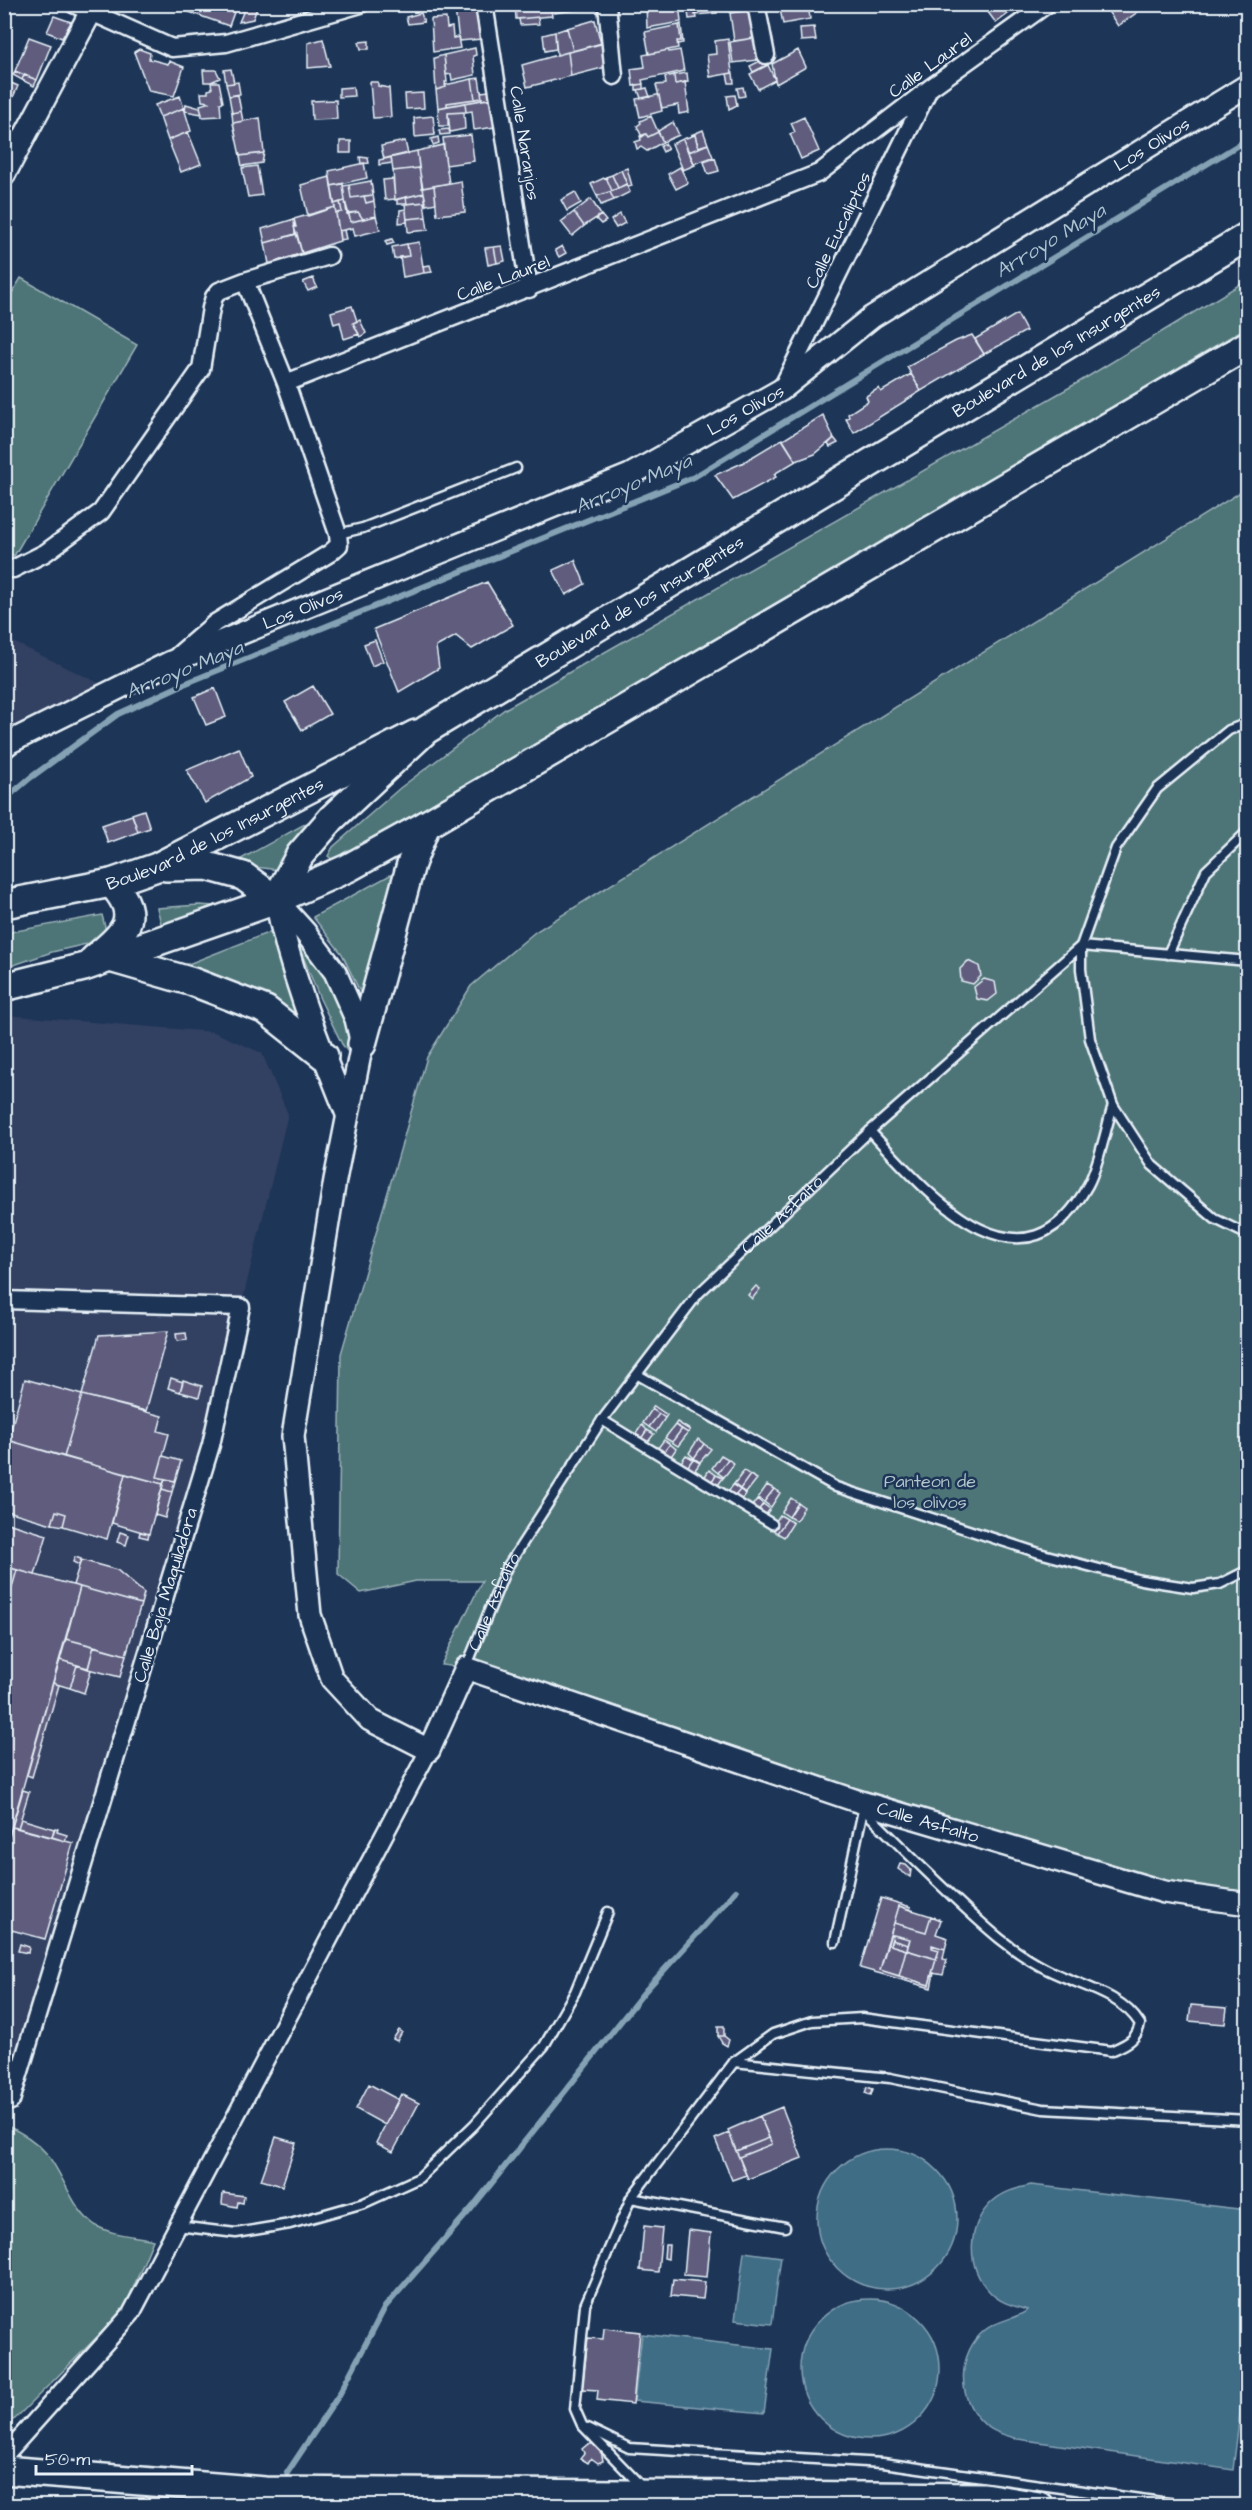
<svg xmlns="http://www.w3.org/2000/svg" width="1252" height="2510" viewBox="0 0 1252 2510" font-family="'Architects Daughter',sans-serif">
<rect width="100%" height="100%" fill="#1d3557"/>
<filter id="ink" filterUnits="userSpaceOnUse"><feTurbulence type="fractalNoise" baseFrequency=".0167" numOctaves="2"/><feDisplacementMap in="SourceGraphic" scale="12" xChannelSelector="R" yChannelSelector="G"/><feConvolveMatrix kernelMatrix="1 2 1 2 8 2 1 2 1" color-interpolation-filters="sRGB"/></filter>
<g filter="url(#ink)">
<!-- built -->
<path fill="#304162" d="M5,638L99,683L5,735Z
M5,1015L214,1032L262,1053L288,1114L241,1307L211,1445L5,2100Z"/>
<!-- green -->
<path fill="#4e7477" stroke="#9bb2b8" stroke-width="1.5" d="M21,278L137,345L14,556L4,551V306Z
M1247,280V327L905,530L344,855L333,860L328,856L333,847L400,788L505,709L1079,382Z
M1247,488V1904L1164,1892L466,1668L441,1665L482,1581H416L361,1593L338,1574L341,1354L427,1057L471,986L535,932Z
M334,808L279,870L232,864Z
M403,868L362,996L342,954L313,917Z
M199,905L231,907L163,931L157,908Z
M102,915L108,939L52,952L5,968V933Z
M275,930L305,1022L286,1009L178,968Z
M294,934L319,956L350,1031L351,1056L342,1044L320,999Z
M5,2125C19,2131 35,2140 46,2153C64,2174 71,2209 95,2225C111,2235 135,2236 153,2240L124,2310L15,2419L5,2424Z"/>
<!-- water -->
<path fill="#416d86" stroke="#84a2b4" stroke-width="1.5" d="M817 2219a70 70 0 1 1 140 0a70 70 0 1 1-140 0Z
M1031,2185L1247,2210L1248,2348L1233,2470L1018,2439C1005,2435 991,2432 981,2421C956,2396 958,2352 985,2330C997,2320 1020,2318 1027,2310C1014,2306 1000,2303 990,2292C965,2267 967,2224 993,2201C1004,2191 1018,2188 1031,2185Z
M744,2252L781,2257L772,2324L735,2320Z
M800 2369a70 70 0 1 1 140 0a70 70 0 1 1-140 0Z
M642,2334L773,2349L764,2413L634,2401Z"/>
<g fill="none" stroke-linecap="round" stroke-linejoin="round">
<!-- stream -->
<path stroke="#84a2b4" stroke-width="6" d="M4,800L30,778L118,714L184,684L694,477L1248,139
M287,2473L339,2395L385,2307L471,2209L645,1991L736,1891"/>
</g>
<!-- building -->
<path fill="#5e5c7d" stroke="#e8f1f8" stroke-width="1.5" d="M176,4H237L229,26L175,7Z
M237,4L258,5L253,19L239,22L244,10L236,7Z
M515,4H550L552,16L516,19Z
M554,4H583V9L554,13Z
M679,4L681,22L647,28L646,5Z
M687,4H694L697,18L689,19Z
M707,4L716,7L717,13L695,15L694,5Z
M779,4H808L810,19L783,24Z
M982,4H1021L996,23Z
M1103,4H1149L1118,26Z
M478,6L482,39L459,41L455,9Z
M4,7L10,9L4,23Z
M752,10L754,38L734,41L730,13Z
M421,13L424,22L408,24L406,17Z
M54,16L71,22L62,38L47,32Z
M538,17L539,24L520,25L519,19Z
M7,18L10,19L4,33V23Z
M446,18L447,28L452,27L453,38L458,37L460,48L433,52L431,19Z
M595,20L601,44L573,51L567,28Z
M681,24L683,43L678,44L677,41H681L679,25Z
M679,25L681,41H677L678,48L649,54L645,32Z
M814,27L816,40L801,41L800,28Z
M567,28L573,51L557,55L555,32Z
M555,32L556,49L545,51L543,35Z
M29,37L51,45L37,80L15,71Z
M754,38L757,60L733,63L730,42Z
M323,39L330,66L308,68V43Z
M728,39L732,73L710,77L707,55L716,54L715,41Z
M369,41V49H361L359,42Z
M602,43L606,67L571,76L568,52Z
M475,48L476,55L473,56L475,75L452,80L451,74L446,75L444,55Z
M139,49L150,53L149,59L168,64L169,61L184,67L174,96L149,91L134,52Z
M668,50L669,52L680,50L684,71L642,80L643,84L633,86L631,69L645,67L643,55Z
M798,50L806,67L776,84L772,64Z
M568,52L571,76L527,87L522,65Z
M444,55L447,82H445L446,87L436,90L434,58Z
M764,59L767,65L753,72L750,66Z
M768,65L775,80L758,89L750,74Z
M231,69L234,83L226,84L224,70Z
M203,70H216L220,78L211,82H204Z
M15,71L24,75L22,80L13,75Z
M687,73L688,82L675,84L674,75Z
M733,73L734,83H729L727,74Z
M24,75L37,80L34,86L22,80Z
M674,75L675,84L685,82L689,112L679,114L678,105L662,108L656,85L666,84L665,77Z
M479,78L482,98L475,99L472,79Z
M472,79L475,99L447,103V106L438,108L436,90L446,87L445,85Z
M4,80L18,86L6,113H4Z
M211,82H219L223,102L220,103L221,116L202,117L200,105L210,102L202,101L201,93H208V90L212,89Z
M238,82L240,94L229,96L226,84Z
M370,82H378V86L389,88L391,117L373,118Z
M643,84V89L636,90V85Z
M353,87L354,96L339,97V88Z
M743,87L745,96L739,97L737,88Z
M647,88L650,97L641,98L638,90Z
M489,91L491,99L482,100L481,92Z
M423,93L424,108L406,109L405,94Z
M238,95L241,111L232,113L229,96Z
M657,95H659L662,111L640,117L636,99Z
M735,95L737,105L729,109L727,96Z
M180,96L184,108L160,117L155,105Z
M482,98V100L447,106V103Z
M492,98L495,127L474,130L472,111L466,112L465,103Z
M336,100L337,119L312,120L311,101Z
M465,103L466,112L448,113V126H439L438,108Z
M186,104L200,108L202,114L185,111Z
M184,108L191,131L168,140L160,117Z
M241,111L243,121L233,123L232,113Z
M464,112L465,129L450,132L448,113Z
M433,116L435,135L415,137L414,118Z
M651,116L658,132L648,137L646,134L642,137L637,126L641,123L640,121Z
M804,117L819,151L801,159L790,134L795,132L791,123Z
M260,118L264,153L240,156L233,123Z
M673,122L679,135L663,142L658,131Z
M449,129L450,134L440,135L439,130Z
M703,130L708,144L698,147L695,135H691Z
M188,132L201,164L181,172L168,140Z
M658,132L663,142L647,151L641,147L637,149L635,142L641,140L640,136L646,134L648,137Z
M471,135L474,161L446,165L443,138Z
M695,135L699,148L688,152L683,139Z
M438,137L439,143L433,145L431,139Z
M683,139L695,165L683,170L672,144Z
M340,141H351V153H340Z
M405,141L408,154L384,159L381,146Z
M665,144L668,149L663,152L660,146Z
M708,144L713,157L693,164L689,152Z
M443,145L449,183L422,188L417,151Z
M417,151L419,168L393,171L391,157Z
M264,153L262,163L242,166L240,156Z
M360,157L368,158L369,163L361,164Z
M391,157L392,163L379,165V160Z
M715,158L719,171L708,174L704,162Z
M364,163L367,178L331,186L329,171Z
M257,166L262,195L248,197L242,168Z
M680,167L688,183L676,189L668,174Z
M419,168L424,193L395,200L393,171Z
M627,168L632,186L628,187L621,170Z
M621,170L627,184L618,188L612,175Z
M612,175L618,188L612,191L606,177Z
M330,177L335,207L308,216L301,185Z
M606,177L612,191L597,196L591,184Z
M393,179L395,199L385,200L383,180Z
M371,181L373,195L351,198L349,185Z
M461,181L465,212L437,215L434,186Z
M343,184L345,201L334,204L331,186Z
M626,184L630,192L614,200L610,192Z
M349,185L351,198L364,196L366,203L374,201L376,216L363,219L358,212L347,214L343,186Z
M434,186L436,203L426,205L423,188Z
M575,192L581,203L567,211L561,200Z
M610,192L614,200L601,205L597,196Z
M424,193L426,202L407,204L406,197Z
M373,195L374,201L366,203L364,196Z
M406,197L407,204H397V199Z
M591,199L601,215L584,226L574,212Z
M345,201L351,222L376,216L380,230L355,236L353,228L339,231L336,213L342,212L340,202Z
M340,202L342,212L336,213L334,204Z
M424,202L426,217L407,219L405,204Z
M335,207L340,241L302,253L294,227H296L294,219Z
M406,209L407,222L399,223L400,210Z
M358,212L363,219L351,222L348,213Z
M574,212L584,226L572,236L561,222Z
M620,214L625,223L616,228L611,220Z
M601,215L606,221L601,224L596,219Z
M426,217L428,230L408,232L407,219Z
M294,219L295,234L265,243L262,229Z
M344,230L346,239L340,240L339,231Z
M297,234L302,253L269,264L265,243Z
M392,239L394,243L387,245L385,241Z
M419,242L424,273L403,277L400,257L409,256L407,244Z
M407,244L409,256L394,259L392,247Z
M502,246L505,261L497,263L494,247Z
M562,246L566,253L559,257L555,250Z
M494,247L497,263L488,265L485,248Z
M430,265L432,272L424,273L423,266Z
M313,278L317,287L308,291L303,282Z
M352,306L357,321L353,323L359,334L344,339L340,322L334,324L331,312Z
M1017,314L1026,331L984,354L975,339Z
M360,320L366,333L360,337L353,323Z
M972,335L984,354L921,391L907,367L956,341Z
M911,374L921,391L854,433L846,419L849,417L848,414L868,401L866,396L879,388L881,392Z
M823,415L834,438L815,454L796,461L783,440Z
M834,438L838,443L830,447L828,444Z
M782,439L796,461L774,474L776,477L733,500L715,475L742,463Z
M575,560L585,584L566,595L553,570Z
M487,582L513,625L472,649L456,636L436,647L439,668L399,692L374,629Z
M375,640L383,661L372,666L364,644Z
M313,686L330,714L302,730L285,702Z
M215,688L226,717L206,725L194,697Z
M239,748L251,777L205,803L187,770Z
M144,810L150,828L138,832L132,814Z
M132,815L138,832L108,843L102,825Z
M968,961L979,966L981,976L973,984L961,981L960,969Z
M984,979L995,982L997,994L988,1001L977,999L974,987Z
M756,1286L760,1289L752,1299L748,1295Z
M168,1331L146,1411L82,1395L99,1335Z
M186,1333L187,1340L177,1341L176,1334Z
M171,1378L183,1382L180,1392L168,1388Z
M25,1379L82,1395L64,1457L8,1440Z
M183,1380L202,1386L199,1397L180,1392Z
M82,1395L162,1416L158,1431L169,1434L157,1477L165,1479L163,1484L64,1457Z
M654,1406L667,1415L665,1418L652,1409Z
M652,1409L659,1414L649,1427L643,1423Z
M659,1414L665,1418L656,1432L649,1427Z
M677,1422L690,1430L688,1433L675,1425Z
M642,1425L647,1430L638,1443L632,1439Z
M675,1425L682,1429L672,1442L665,1438Z
M682,1429L688,1433L678,1446L672,1442Z
M647,1430L654,1434L644,1447L638,1443Z
M4,1439L125,1474L107,1539L63,1526L66,1514L56,1511L52,1524L4,1510Z
M698,1439L704,1444L694,1458L689,1453Z
M664,1440L670,1444L660,1457L654,1453Z
M670,1444L676,1449L667,1462L660,1457Z
M704,1444L711,1449L700,1462L694,1458Z
M686,1455L693,1459L683,1473L677,1468Z
M721,1455L728,1459L718,1473L712,1468Z
M163,1456L181,1461L175,1481L157,1477Z
M693,1459L700,1463L690,1477L683,1473Z
M728,1459L734,1464L724,1477L718,1473Z
M709,1470L716,1475L707,1488L700,1484Z
M744,1471L750,1475L740,1489L734,1484Z
M125,1474L163,1484L149,1534L112,1523Z
M716,1475L723,1478L713,1492L707,1488Z
M750,1475L757,1479L746,1493L740,1489Z
M165,1479L175,1481L172,1492L162,1489Z
M733,1485L740,1490L729,1503L723,1499Z
M767,1485L774,1489L764,1502L758,1498Z
M162,1489L172,1492L165,1518L155,1515Z
M774,1489L780,1493L771,1507L764,1502Z
M740,1490L746,1494L736,1508L729,1503Z
M791,1498L798,1503L789,1517L782,1512Z
M757,1499L763,1504L753,1518L747,1513Z
M798,1503L804,1507L796,1521L789,1517Z
M763,1504L770,1509L760,1523L753,1518Z
M56,1511L66,1514L63,1526L52,1524Z
M780,1515L787,1519L777,1533L771,1528Z
M787,1519L793,1523L784,1537L777,1533Z
M4,1522L47,1535L35,1575L4,1566Z
M120,1532L129,1535L126,1545L117,1542Z
M140,1532L149,1534L148,1538L139,1536Z
M75,1557L81,1559L79,1565L73,1562Z
M81,1560L117,1570L144,1593L141,1604L73,1585Z
M4,1566L17,1570L4,1615Z
M17,1570L80,1587L4,1854V1615Z
M80,1587L141,1604L126,1655L66,1639Z
M66,1639L94,1646L88,1668L60,1660Z
M94,1646L126,1655L120,1677L88,1669Z
M60,1660L77,1665L70,1688L53,1683Z
M77,1665L91,1670L84,1693L70,1688Z
M53,1683L59,1685L32,1777L27,1775Z
M23,1790L29,1792L18,1828L12,1827Z
M21,1819L54,1829L52,1837L18,1828Z
M12,1827L73,1843L45,1939L4,1928V1854Z
M55,1828L58,1829L57,1832L67,1835L65,1841L52,1837Z
M900,1864L906,1865L911,1870L910,1877L898,1869Z
M881,1898L911,1907L910,1910L899,1906L880,1970L929,1985L932,1973H934L931,1988L860,1968Z
M899,1906L931,1916L926,1932L894,1923Z
M931,1916L941,1920L936,1934L948,1938L945,1949L932,1945V1948L939,1950L936,1959L907,1950L910,1939L893,1935L890,1945L887,1944L894,1923L926,1932Z
M893,1935L910,1939L908,1945L892,1940Z
M892,1940L908,1945L907,1950L890,1945Z
M20,1944L29,1947L28,1953L18,1951Z
M887,1944L906,1950L899,1976L880,1970Z
M932,1945L945,1949L943,1959L947,1960L943,1975L932,1973L939,1950L932,1948Z
M906,1950L936,1959L929,1985L899,1976Z
M1191,2005L1227,2008L1225,2024L1189,2021Z
M718,2026H724V2036H718Z
M399,2030L402,2032L397,2041L393,2039Z
M718,2036H724L729,2040L727,2046L722,2043Z
M369,2084L399,2100L385,2125L356,2109Z
M867,2087L873,2089L871,2095L865,2093Z
M401,2094L419,2103L393,2152L376,2143Z
M782,2107L802,2158L748,2179L739,2157L772,2144L760,2116Z
M760,2116L769,2138L736,2151L728,2130Z
M729,2133L746,2175L732,2180L715,2139Z
M276,2137L296,2143L282,2186L261,2180Z
M769,2138L772,2144L739,2157L736,2151Z
M223,2193L244,2196L243,2203L238,2202L237,2207L222,2204Z
M644,2226L662,2228L658,2272L640,2270Z
M688,2230L711,2233L707,2277L684,2275Z
M665,2245H669L668,2259L664,2258Z
M673,2279L705,2282L703,2299L671,2296Z
M604,2328L640,2332L633,2404L597,2400L598,2390L582,2389L588,2338L603,2339Z
M588,2444H593L601,2450L603,2461L598,2463L591,2458L588,2463L580,2458L584,2453L582,2449Z"/>
<g fill="none" stroke-linecap="round" stroke-linejoin="round">
<!-- service casing -->
<g stroke="#e8f1f8" stroke-width="13">
<g id="service">
<path d="M338,534L363,528L516,468"/>
<path d="M1248,723L1229,730L1157,789L1116,848L1081,946V969L1090,1039L1113,1105L1152,1165L1215,1219L1248,1235"/>
<path d="M1168,954L1206,871L1248,831"/>
<path d="M870,1131C927,1193 1022,1305 1088,1185C1099,1165 1106,1128 1113,1105"/>
<path d="M638,1375L836,1487L1039,1553L1141,1580L1193,1588L1220,1584L1248,1570"/>
<path d="M602,1420L772,1524"/>
<path id="s1" d="M466,1668L506,1569L602,1420L698,1294L870,1131L1081,946L1248,961"/>
<path d="M835,1942L863,1810"/>
<path d="M734,2062L890,2078L1043,2109L1248,2120"/>
<path d="M631,2198L785,2227"/>
<path d="M177,2226L236,2233L290,2224L364,2203L419,2178L474,2125L544,2046L575,1992L608,1912"/>
<path d="M588,2428L629,2448L883,2463L1190,2506"/>
<path d="M643,2488L582,2425L575,2409L585,2305L631,2198L734,2062L773,2034L812,2021L862,2018L1111,2051C1126,2044 1136,2041 1140,2024C1121,1993 1080,1986 1048,1970C1011,1952 981,1923 951,1895C921,1867 892,1838 863,1809"/>
</g>
</g>
<!-- minor casing -->
<g stroke="#e8f1f8" stroke-width="21">
<path id="minor" d="M73,4L172,48L226,43L361,4
M484,4L529,289
M607,4L614,76
M756,4L766,55
M4,138L21,145
M286,383L819,173L930,88L1047,4
M783,386L928,91
M4,569H13L45,553L101,512L201,369L211,308L214,297L219,291L245,281L329,256
M178,655L215,623L330,553L339,545L338,534L286,383L245,281
M4,1300L241,1307L211,1445L11,2101L4,2100
M4,2456L131,2314L429,1750"/>
</g>
<!-- tertiary casing -->
<g stroke="#e8f1f8" stroke-width="26">
<g id="tertiary">
<path d="M4,175L95,4"/>
<path id="s2" d="M4,747L10,742L171,662L630,475L781,390L872,317L1248,85"/>
<path id="s3" d="M276,900L305,932L335,972L356,1019L362,1044L335,1180L293,1436L310,1615L332,1679L370,1720L429,1750L466,1668L854,1800L1164,1892L1248,1904"/>
<path d="M276,900C290,974 319,1044 347,1114"/>
</g>
</g>
<!-- primary casing -->
<g stroke="#e8f1f8" stroke-width="32">
<g id="primary">
<path d="M166,867L207,866L243,876L276,900"/>
<path id="s4" d="M4,904L111,883L157,867L416,734"/>
<path d="M110,958L193,982L266,1010L324,1056"/>
<path d="M94,959C124,934 144,917 111,883"/>
<path d="M4,987L84,967L276,900"/>
</g>
</g>
<!-- trunk casing -->
<g stroke="#e8f1f8" stroke-width="32">
<g id="trunk">
<path id="s5" d="M276,900L300,855L332,818L426,730L1248,236"/>
<path d="M276,900L348,868L426,825L1248,345"/>
<path d="M362,1044L411,864L426,825"/>
<path d="M4,2470L265,2491L984,2497L1039,2506"/>
</g>
</g>
<!-- service -->
<use href="#service" stroke="#1d3557" stroke-width="8"/>
<!-- minor -->
<use href="#minor" stroke="#1d3557" stroke-width="16"/>
<!-- tertiary -->
<use href="#tertiary" stroke="#1d3557" stroke-width="21"/>
<!-- primary -->
<use href="#primary" stroke="#1d3557" stroke-width="27"/>
<!-- trunk -->
<use href="#trunk" stroke="#1d3557" stroke-width="27"/>
</g>
</g>
<g text-anchor="middle" stroke-width="5" stroke-linejoin="round" paint-order="stroke">
<!-- street labels -->
<g font-size="18" fill="#e8f1f8" stroke="#1d3557">
<text transform="translate(930 65) rotate(-36)" y="6">Calle Laurel</text>
<text transform="translate(525 143) rotate(81)" y="6">Calle Naranjos</text>
<text dy="6" stroke="none"><textPath href="#s2" startOffset="1302">Los Olivos</textPath></text>
<text transform="translate(838 230) rotate(-64)" y="6">Calle Eucaliptos</text>
<text transform="translate(503 278) rotate(-21)" y="6">Calle Laurel</text>
<text dy="6" stroke="none"><textPath href="#s5" startOffset="964">Boulevard de los Insurgentes</textPath></text>
<text dy="6" stroke="none"><textPath href="#s2" startOffset="816">Los Olivos</textPath></text>
<text dy="6" stroke="none"><textPath href="#s5" startOffset="478">Boulevard de los Insurgentes</textPath></text>
<text dy="6" stroke="none"><textPath href="#s2" startOffset="330">Los Olivos</textPath></text>
<text dy="6" stroke="none"><textPath href="#s4" startOffset="224">Boulevard de los Insurgentes</textPath></text>
<text dy="6" stroke="none"><textPath href="#s1" startOffset="558">Calle Asfalto</textPath></text>
<text transform="translate(165 1595) rotate(-73)" y="6">Calle Baja Maquiladora</text>
<text dy="6" stroke="none"><textPath href="#s1" startOffset="72">Calle Asfalto</textPath></text>
<text dy="6" stroke="none"><textPath href="#s3" startOffset="1515">Calle Asfalto</textPath></text>
</g>
<!-- park labels -->
<g font-size="18" fill="#b2c5cb" stroke="#1d3557">
<text x="930" y="1487">Panteon de<tspan x="930" dy="21">los olivos</tspan></text>
</g>
<!-- water labels -->
<g font-size="20" font-style="italic" fill="#aec3d0" stroke="#1d3557">
<text transform="translate(1050 240) rotate(-31)" y="7">Arroyo Maya</text>
<text transform="translate(633 483) rotate(-23)" y="7">Arroyo Maya</text>
<text transform="translate(184 669) rotate(-22)" y="7">Arroyo Maya</text>
</g>
</g>
<!-- margin -->
<rect width="1252" height="2510" fill="none" stroke="#1d3557" stroke-width="24"/>
<rect x="12" y="12" width="1228" height="2486" fill="none" stroke="#e8f1f8" stroke-width="2" filter="url(#ink)"/>
<!-- scale -->
<path d="M36 2465v9h156v-9" fill="none" stroke="#e8f1f8" stroke-width="3"/>
<text x="45" y="2465" font-size="18" fill="#e8f1f8" stroke="#1d3557" stroke-width="4.5" paint-order="stroke">50 m</text>
</svg>
